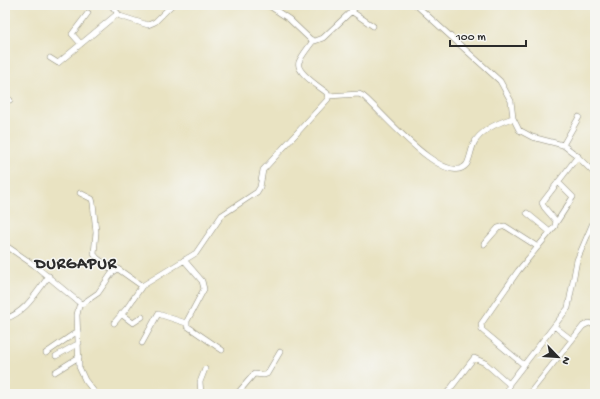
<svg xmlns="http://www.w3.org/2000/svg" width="600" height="399" viewBox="0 0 600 399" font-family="'Gochi Hand',sans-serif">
<rect width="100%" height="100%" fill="#f6f6f2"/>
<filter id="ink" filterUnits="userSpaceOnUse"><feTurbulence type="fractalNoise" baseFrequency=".025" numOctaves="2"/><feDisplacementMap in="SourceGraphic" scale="8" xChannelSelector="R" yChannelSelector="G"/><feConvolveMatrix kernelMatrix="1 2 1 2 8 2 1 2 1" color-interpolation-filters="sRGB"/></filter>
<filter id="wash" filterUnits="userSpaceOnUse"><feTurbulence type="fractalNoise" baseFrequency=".012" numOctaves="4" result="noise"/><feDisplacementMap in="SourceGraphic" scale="16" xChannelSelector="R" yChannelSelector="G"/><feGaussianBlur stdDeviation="0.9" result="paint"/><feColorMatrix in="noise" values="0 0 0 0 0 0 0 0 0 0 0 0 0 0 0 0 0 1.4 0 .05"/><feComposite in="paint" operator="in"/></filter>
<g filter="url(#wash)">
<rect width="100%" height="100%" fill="#e9e3c2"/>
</g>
<g filter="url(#ink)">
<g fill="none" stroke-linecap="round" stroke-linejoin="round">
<!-- minor casing -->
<g stroke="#8a8776" stroke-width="6">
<path id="minor" d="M111,5L120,16L148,25L155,22L172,5
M268,5L289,19L310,39L315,41L323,38L358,5
M416,5L500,81L511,101L513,118L519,130L532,137L563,145L575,154L595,174
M351,11L373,26
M81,44L72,34L88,13
M50,58L58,63L117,14
M5,96L10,100
M328,96L359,94L363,96C379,108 446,191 467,164C470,158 471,150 474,143C481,130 500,122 513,118
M563,145L579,117
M80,193L92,199L93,203L96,232L94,254L97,258L114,271
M527,213L550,232
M556,223L573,197L558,182
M484,244L498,228L505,226L538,247
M5,245L34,265L81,304
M184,260L202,281L204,289L187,321V326L222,350
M121,314L133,323L142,317
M5,319C26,312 36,293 49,276
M114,323L127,308L142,286
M554,326L572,340
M142,343L158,314L186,323
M46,353L78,331
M56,356L79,343
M524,365L482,330L481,324L518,271L555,226L556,221L544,207L542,203L578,156
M55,372L79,357
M447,393L474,358L485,363L509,384
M96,394L85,380L79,367L77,315L79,306L98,293L112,273L118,269L142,286L196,253L222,215L257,192L260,187L263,170L328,99L327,93C320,87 295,72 299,62C302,55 308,48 313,41
M201,394L200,382L205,369
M237,394L254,374L264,375L267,374L280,352
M508,394L509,384L568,308L577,260L595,218
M529,394L583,326L589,323L595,325"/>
</g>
<!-- minor -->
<use href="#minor" stroke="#fff" stroke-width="5"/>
</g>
</g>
<g text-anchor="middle" stroke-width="3" stroke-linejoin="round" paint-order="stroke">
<!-- district labels -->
<g font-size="16" font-weight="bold" letter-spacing="1" fill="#2b2b2b" stroke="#f6f6f2">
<text x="76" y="268">DURGAPUR</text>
</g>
</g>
<!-- margin -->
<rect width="600" height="399" fill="none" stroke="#f6f6f2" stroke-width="20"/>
<!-- north arrow -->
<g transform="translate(558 357) rotate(115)" stroke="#f6f6f2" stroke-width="3" paint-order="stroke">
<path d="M0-3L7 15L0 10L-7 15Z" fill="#2b2b2b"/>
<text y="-6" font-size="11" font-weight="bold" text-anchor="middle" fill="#2b2b2b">N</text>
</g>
<!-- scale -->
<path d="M450 40v6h76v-6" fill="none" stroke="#2b2b2b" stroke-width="2"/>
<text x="456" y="40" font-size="12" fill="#2b2b2b" stroke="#f6f6f2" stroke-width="3" paint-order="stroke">100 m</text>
</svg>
